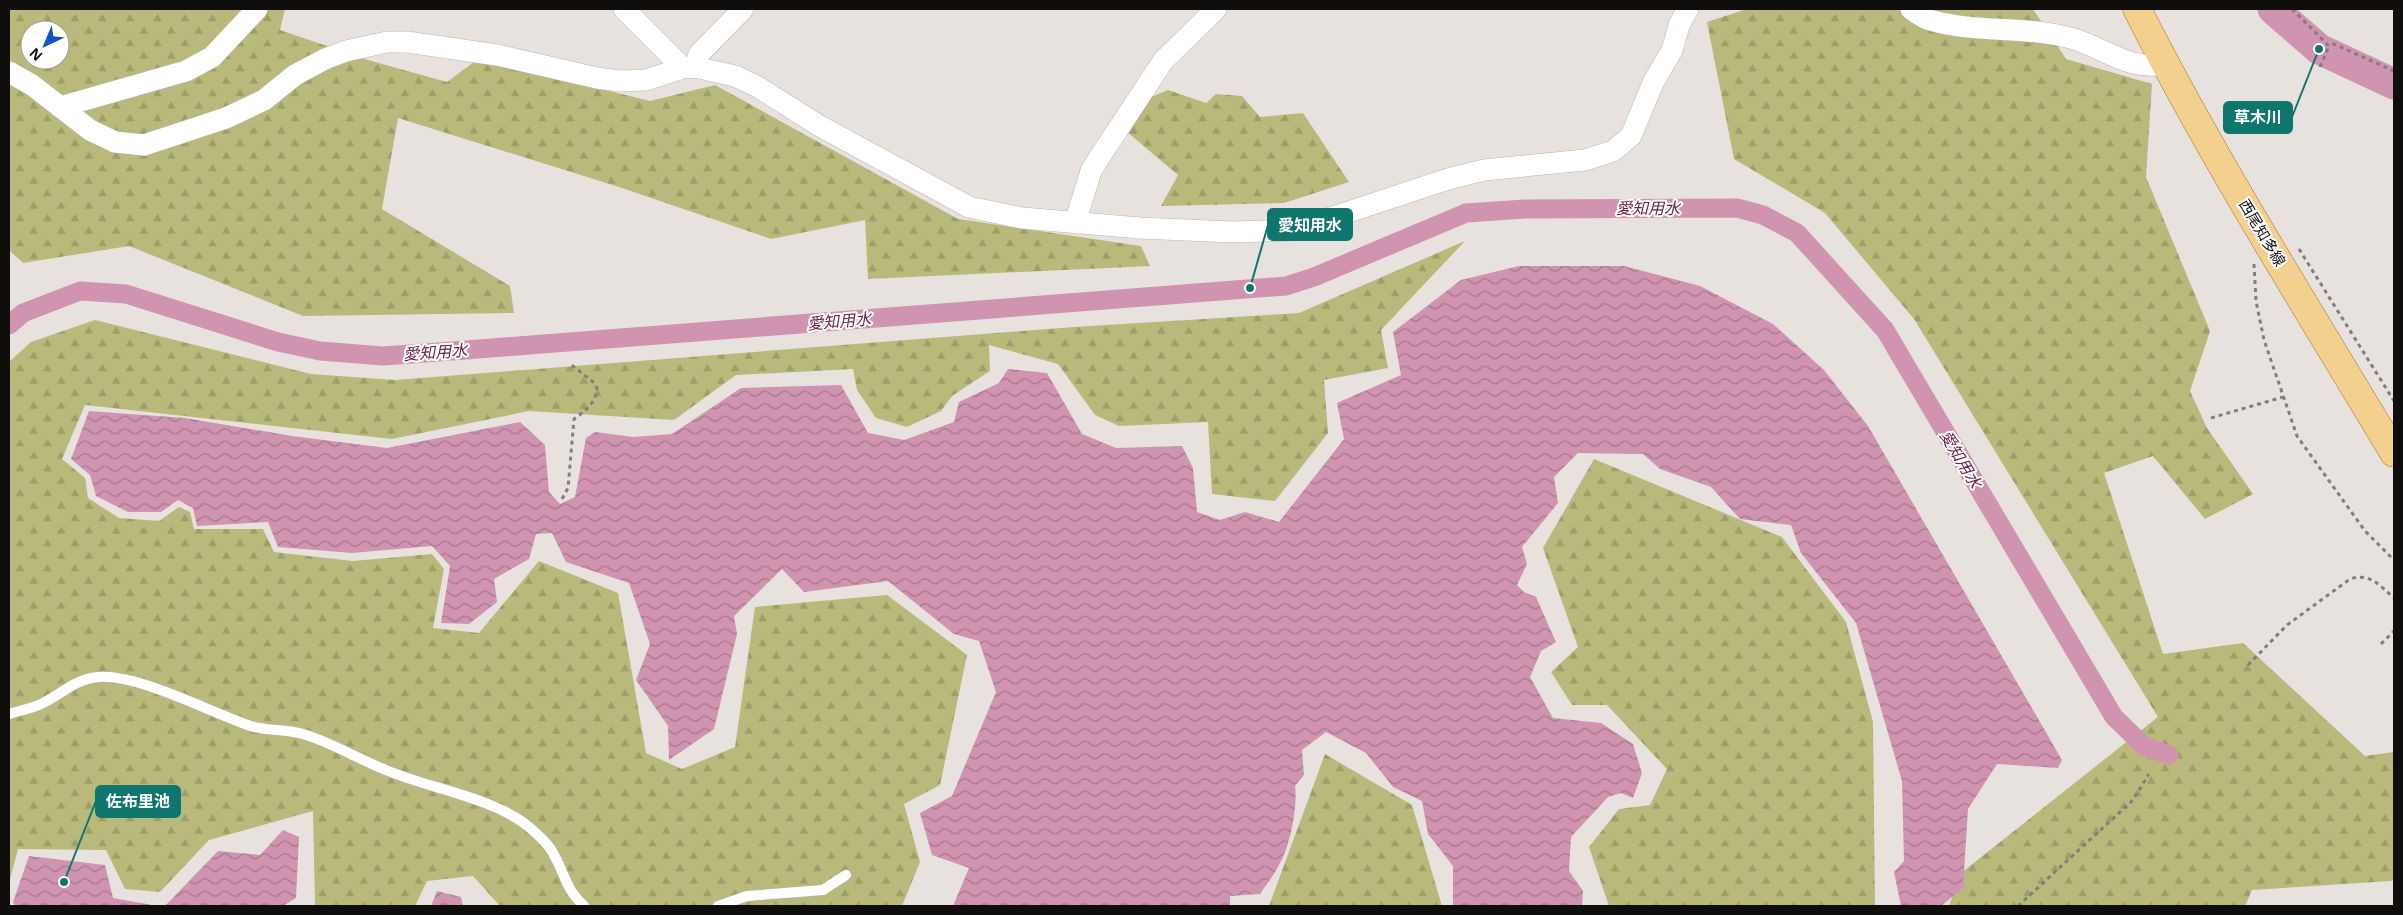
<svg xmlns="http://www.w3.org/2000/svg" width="2403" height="915" viewBox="0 0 2403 915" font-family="'Open Sans','Noto Sans JP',sans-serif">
<defs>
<pattern id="forest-firs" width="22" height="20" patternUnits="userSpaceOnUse" patternTransform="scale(1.25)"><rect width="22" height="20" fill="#b9b97b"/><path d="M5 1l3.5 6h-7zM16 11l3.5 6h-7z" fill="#9e9e69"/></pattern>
<pattern id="water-waves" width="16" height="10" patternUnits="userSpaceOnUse" patternTransform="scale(1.25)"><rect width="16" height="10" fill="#d093b0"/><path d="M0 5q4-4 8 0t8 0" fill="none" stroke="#a7768e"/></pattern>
</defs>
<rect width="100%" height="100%" fill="#e8e2df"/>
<!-- forest -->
<path fill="url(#forest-firs)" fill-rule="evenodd" d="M9,9H285L280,30L368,60L447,82L478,59L650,101L715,85L958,219L1141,246L1150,266L868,279L865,220L771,239L619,187L398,118L382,209L510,286L514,313L303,316L129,246L23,263L9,250ZM30,30H60V60H30Z
M1747,9H2033L2066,59L2152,84L2146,177L2210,331L2190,391L2207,428L2253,494L2205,519L2153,456L2104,473L2163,654L2243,643L2365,756L2394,752V879L2391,881L2252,890L2245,906H1949L1961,873L2158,717L1914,319L1825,213L1734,159L1707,22Z
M1168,90L1206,103L1216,94L1242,96L1260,117L1303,113L1349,182L1284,203L1161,206L1178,175L1127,132L1151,97Z
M1465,241L1381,330L1388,368L1324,380L1328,433L1275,501L1212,494L1208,422L1119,426L1095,415L1058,364L989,345L990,371L952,396L941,411L907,427L876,418L857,390L853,369L736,375L674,420L529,411L392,439L85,405L62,459L85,478L88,498L119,518L159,521L179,507L190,512L194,529H263L274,552L353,561L432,554L444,569L433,628L479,633L539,561L618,593L646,753L682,769L735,747L755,607L887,595L967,655L940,785L904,804L920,862L902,906H500L473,876L427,881L415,906H315L313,811L209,840L160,892L125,889L106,850L18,849L9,883V362L31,342L95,320L311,374L395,380L1074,327L1299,313Z
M1594,459L1782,537L1846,622L1873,722L1875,906H1609L1589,847L1619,809L1650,805L1667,769L1607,705H1572L1551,672L1578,647L1543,548Z
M1325,754L1412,805L1442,906H1269Z"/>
<!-- water -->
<path fill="url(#water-waves)" d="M1519,266H1624L1700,286L1773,324L1824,370L1868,426L2062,760L2058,768L1997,764L1968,809L1963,888L1941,906H1901L1894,872L1904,861L1902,781L1856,623L1801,553L1791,525L1740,519L1711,487L1660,469L1643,454L1578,453L1554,477L1558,503L1522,547L1527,564L1517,585L1524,592L1536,597L1556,642L1541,651L1530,677L1553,718L1601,723L1633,744L1642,773L1633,798L1621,793L1608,797L1571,837L1569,871L1583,891L1582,906H1453V866L1428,834L1422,801L1393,787L1366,753L1326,732L1302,750L1304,775L1295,786C1298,806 1290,847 1279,865C1274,875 1266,885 1260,894L1230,896V906H953L969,868L932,855L920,813L952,796L996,692L979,641L954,634L888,581L804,592L782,569L734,616L737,634L714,729L669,760L668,726L636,680L650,644L629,583L566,562L552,533L536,534L529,559L494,579L497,602L469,624L441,623L450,566L432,546L352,553L278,547L268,522L197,526L193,508L178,500L161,512H128L96,496L90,475L71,459L89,411L185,418L292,436L387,448L520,422L545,445L549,492L560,504L575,497L586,438L595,432L633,437L672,434L741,388L841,385L868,433L904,440L954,422L959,402L999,383L1008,369L1047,373L1082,434L1116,448L1182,446L1193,468L1197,512L1220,520L1245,512L1279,522L1344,439L1337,403L1401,375L1393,332L1461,280Z
M283,830L299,837L296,898L283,906H165L218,851L260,855Z
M29,856L105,865L113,898L158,906H15L13,902Z
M437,891L461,897L463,906H431Z"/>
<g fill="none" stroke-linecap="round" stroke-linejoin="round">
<!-- canal -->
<path stroke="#d093b0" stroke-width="19" d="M9,325L23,313L80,291L126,294L278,342L320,351L383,356L466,350L1286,286L1314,277L1466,213L1525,209L1737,208L1763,215L1797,233L1885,330L2114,717L2144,746L2169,755"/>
<!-- river -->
<path stroke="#d093b0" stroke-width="31" d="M2273,9L2319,49L2394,84"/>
<!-- lane casing -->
<g stroke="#bbb5b3" stroke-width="11">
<path id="lane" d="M9,714C20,710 31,709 41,704C61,695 74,679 98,677C140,674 209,712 251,726C265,731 286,729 303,734C333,743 358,759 386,770C430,789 493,797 529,827C538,835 549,844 554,855C566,876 565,888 584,906
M718,906L747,896L823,890L846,875"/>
</g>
<!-- street casing -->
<g stroke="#bbb5b3" stroke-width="22">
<path id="street" d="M624,9L683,68
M1911,9C1917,13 1923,18 1930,20C1977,34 2027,25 2074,39C2106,49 2129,71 2165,64
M695,67L699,54L743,9
M9,72L32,85L90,130L115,142L144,145L226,118L264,100L295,75L325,59L346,51L387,42H407L497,55L597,78L619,81L646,80L683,68L695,67L735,76L758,87L818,125L969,207L1022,218L1140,228L1232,232L1294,230L1448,179L1484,170L1585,160L1613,151L1631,136L1653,83L1672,50L1680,23L1688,9
M60,107L186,71L212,57L257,9
M1075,223L1091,171L1099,158L1163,61L1216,9"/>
</g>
<!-- primary casing -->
<g stroke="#a07731" stroke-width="29">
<path id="primary" d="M2137,9C2214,161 2306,306 2394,453"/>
</g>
<!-- path -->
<path stroke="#827e7c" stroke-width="3" stroke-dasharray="4 4" stroke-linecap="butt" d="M2292,9L2329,46L2334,44L2394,71
M2320,67L2329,46
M2299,249L2394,401
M2254,264L2256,301L2264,340L2297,436L2365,531L2394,560
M2211,418L2283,397
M562,499L568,488L574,419C586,410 596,403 597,388L592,381L569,363
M2381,644L2394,631
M2248,665L2287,625L2350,579C2370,572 2380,586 2394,598
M2018,906L2133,800L2149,774"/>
<!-- lane -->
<use href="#lane" stroke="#fff" stroke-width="10"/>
<!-- street -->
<use href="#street" stroke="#fff" stroke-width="21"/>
<!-- primary -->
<use href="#primary" stroke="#f4d08f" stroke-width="28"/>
</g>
<g text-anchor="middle" stroke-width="4" stroke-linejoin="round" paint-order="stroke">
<!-- street labels -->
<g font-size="15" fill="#100e0d" stroke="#fff">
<text transform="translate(2262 233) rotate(59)" y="5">西尾知多線</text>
</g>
<!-- water labels -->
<g font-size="16" font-style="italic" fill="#682148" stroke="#fff">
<text x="1648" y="214">愛知用水</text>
<text transform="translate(839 321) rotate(-5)" y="6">愛知用水</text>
<text transform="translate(435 352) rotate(-4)" y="6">愛知用水</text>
<text transform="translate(1961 459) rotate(59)" y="6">愛知用水</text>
</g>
</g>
<!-- callouts -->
<path fill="none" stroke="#0f766e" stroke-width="2" d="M2319 49L2292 117M1250 288L1268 225M64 882L96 801"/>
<g fill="#0f766e" stroke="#fff" stroke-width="2">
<circle cx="2319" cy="49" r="5"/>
<circle cx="1250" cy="288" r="5"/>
<circle cx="64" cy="882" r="5"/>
</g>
<g fill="#0f766e" stroke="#0f766e" stroke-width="2">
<rect x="2224" y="102" width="68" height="31" rx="5"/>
<rect x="1268" y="209" width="84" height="31" rx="5"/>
<rect x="96" y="786" width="84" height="31" rx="5"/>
</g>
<g font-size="16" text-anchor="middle" font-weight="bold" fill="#fff">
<text x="2258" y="123">草木川</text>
<text x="1310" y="231">愛知用水</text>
<text x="138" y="807">佐布里池</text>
</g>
<!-- border -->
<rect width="2403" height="915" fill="none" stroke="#100e0d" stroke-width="20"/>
<!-- north arrow -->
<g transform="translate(45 45) rotate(224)"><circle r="24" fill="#ffffff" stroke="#9f9f9e"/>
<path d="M0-4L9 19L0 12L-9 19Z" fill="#1054bf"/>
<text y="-8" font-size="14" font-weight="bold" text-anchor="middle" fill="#100e0d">N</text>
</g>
</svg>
